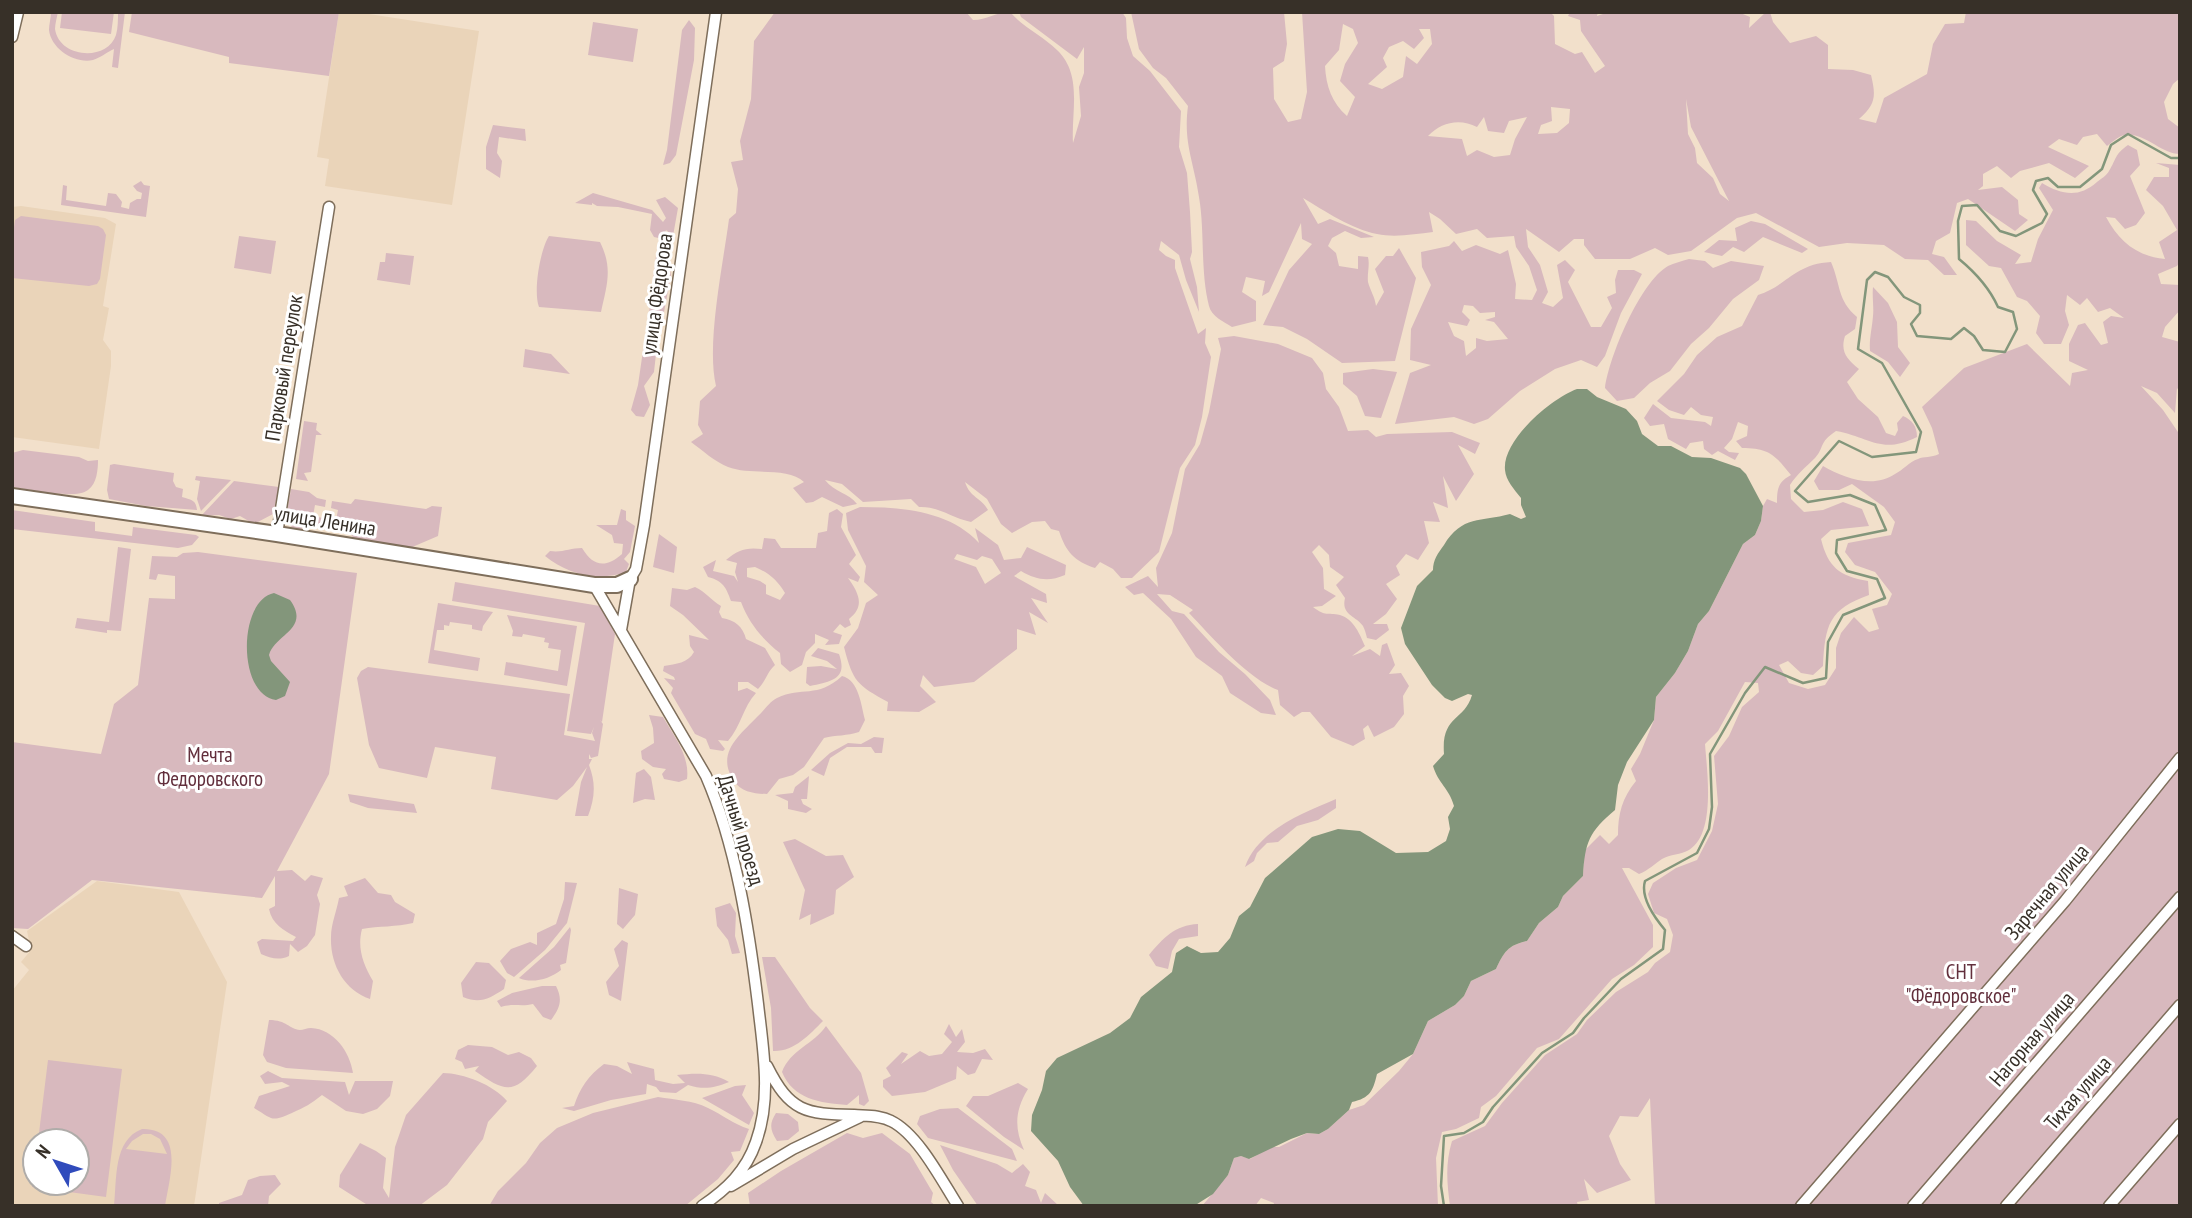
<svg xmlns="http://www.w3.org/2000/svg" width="2192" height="1218" viewBox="0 0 2192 1218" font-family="'PT Sans Narrow',sans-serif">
<rect width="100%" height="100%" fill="#f2e0cb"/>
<!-- built -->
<path fill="#ead4b9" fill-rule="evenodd" d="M339,12H356L479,31L452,205L325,186L329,159L317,157Z
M21,206L105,218L116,224L103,306L109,308L103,340L111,351V366L99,449L12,437V207Z
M97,881L179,892L227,982L194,1206H12V991L29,970L21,962L31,950L27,931ZM35,1141H77V1183H35Z"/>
<!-- green -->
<path fill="#d8b9be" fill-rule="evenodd" d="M51,12H58C57,17 55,24 55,29C59,58 107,62 116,35C118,28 118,19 118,12H125L118,68L112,67L114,49C107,52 100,58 93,60C75,64 51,49 49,30C49,24 51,18 51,12Z
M62,12H114L111,34L60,28Z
M132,12H339L329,76L229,63V57L129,32Z
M775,12H966L973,20C987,20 996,12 1010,12C1023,27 1043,36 1057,50C1083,75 1071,111 1073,143L1081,116L1079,87L1084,73V47L1077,59L1021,17L1019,12H1122L1126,18L1127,38L1133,56L1150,71L1181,111L1179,147L1187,173L1190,212L1192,252L1190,259L1197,287L1199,312L1186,280L1179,255L1161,241L1159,250L1166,256L1175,260V268L1198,334L1206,328L1205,343L1211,357L1202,417L1195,445L1180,468L1159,552L1132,578H1121L1113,569L1100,562L1095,568C1074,561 1066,552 1059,531L1051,529L1045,521L1032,522L1012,533L1001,524L987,499L965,482C970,498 981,497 988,510L971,522C952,518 938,506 919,507L911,499L863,502L842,484L825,480C834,492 849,493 857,504L843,507L822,497L813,502L806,503L793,488L804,482C788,466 751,476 728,467C715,462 702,450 691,442L703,434L698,425L700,401L716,386C706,344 723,265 729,219L736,213L738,189L731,162L743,160L740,141L751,99L754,41Z
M1131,12H1284L1287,44L1284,61L1273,68L1274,99L1288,122L1301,119L1307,92L1302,12H1550L1554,16L1555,44L1575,54L1582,52L1595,73L1605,66L1581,31L1580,20L1568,16L1570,12H1598L1597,16L1609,12H1738L1750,17L1749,28L1766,12H1770L1773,22L1790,43L1816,36L1828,45V69L1853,70L1871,75C1876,96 1876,104 1859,119L1876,123L1884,98L1927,74L1933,44L1945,24L1964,23L1966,12H2180V78L2173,84L2164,102L2168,119L2180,128V154C2160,154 2142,129 2121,136C2117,138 2111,143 2107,146L2097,134L2083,137L2077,145L2059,139L2048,147L2089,166L2075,178L2049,163L2020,171L2011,178L1997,166L1983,174V186L1978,190L2002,187L2018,200L2019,214L2028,220L2015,231L1968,199L1957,203L1950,233L1936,241L1932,254L1944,257L1957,275H1944L1928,260L1905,259L1884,245L1847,243L1819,247L1756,213L1737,218L1691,251L1668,255L1655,248L1630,259H1595L1584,245V239H1574L1559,252L1526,229L1528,247L1540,265L1548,292L1542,303L1553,307L1563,298L1557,265L1565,260L1575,270L1568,282L1591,327H1601L1612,308L1607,297L1616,293L1615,280L1618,270H1634L1642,274L1621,313L1605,356L1597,367L1581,360L1555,369L1520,391L1488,419L1474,424L1454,417L1395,424L1410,373L1431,365L1410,360L1411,329L1431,285L1422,267L1421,252L1449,246L1454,241L1462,251L1476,245L1500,254L1508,250L1516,284L1515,299L1532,300L1537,290L1529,266L1516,247L1514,236L1487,238L1477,229L1456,234L1440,219L1429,212L1433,232C1415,234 1395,238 1377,234C1351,229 1325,211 1303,198L1318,224L1330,219L1374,237L1361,238L1345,231L1332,238L1328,246L1336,253L1339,266L1358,269V256L1368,257C1370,265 1367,274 1368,282C1370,290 1375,297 1376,306L1384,292L1375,269L1386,256H1393L1399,248L1416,278L1395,361L1342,363L1307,339L1283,327L1263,325L1289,270L1312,244L1302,239L1301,223L1269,292L1262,296L1265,281L1246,277L1242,292L1256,301V321L1232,327C1224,322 1211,316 1209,306C1200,270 1205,232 1199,197C1194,162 1183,143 1188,106L1166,78L1153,68L1139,49ZM1343,24L1353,29L1358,43L1345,64L1340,81L1355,97L1347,116C1332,103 1326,86 1325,66L1339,50ZM1419,29H1430L1432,44L1417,64L1406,56L1403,77L1382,89L1368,84L1387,67L1383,58L1389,47L1403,41L1414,49L1424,38ZM1686,99L1691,127L1729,201L1720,194L1713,178L1697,163L1695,148L1688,134ZM1551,107L1570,109L1569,123L1557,133L1538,134L1541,125L1552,121ZM1484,117L1488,131L1504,133L1509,121L1527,117L1515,139L1510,155L1494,157L1477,150L1467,156L1462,139L1428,136C1441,122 1460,118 1477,127ZM1464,305L1473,306L1480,313L1495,312V317L1485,320L1494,322L1508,339L1487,341L1476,338V348L1466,356L1464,341L1454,336L1448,322L1467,326L1470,320L1462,312Z
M689,20L695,28L694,60L676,155L670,163L663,165L667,150L682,30Z
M593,22L638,29L633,62L588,55Z
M493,125L525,129L526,141L499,137L497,153L502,161L500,178L486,169V147Z
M2128,145L2137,150L2140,165L2130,176L2145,213L2136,225L2125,229L2115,218L2106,217C2119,241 2136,256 2165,259L2159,242L2177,230L2163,206L2146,190L2154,177H2169V168L2156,163L2180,165V261L2177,266L2158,274L2161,284L2180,285V310L2165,327L2162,337L2180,342V392L2177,388L2175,413L2157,393L2141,386L2163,410L2180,435V1206H1655L1650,1098L1638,1117L1620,1116L1609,1136L1620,1164L1631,1180L1597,1193L1584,1179L1589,1200L1577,1202L1578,1206H1521L1518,1204L1450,1206C1447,1183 1445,1164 1452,1141L1485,1126L1502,1103L1545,1055L1577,1034L1587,1020L1616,992L1648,972L1655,963L1670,952L1673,935L1667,919L1654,913L1648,894L1653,883L1676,868L1697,860L1712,831L1718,804L1714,756L1729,736L1742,707L1759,692L1758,683L1745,682L1718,731L1705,744C1707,771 1716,834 1689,850C1681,855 1670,854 1662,859C1654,864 1649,870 1639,874L1629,868H1622L1653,925V947L1634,965L1612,979L1559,1039L1537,1048L1496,1096L1481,1107L1479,1118L1456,1129L1442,1132L1436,1158L1438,1206H1273L1274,1203L1261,1198L1255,1206H1202L1228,1175L1234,1158L1241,1156L1250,1159L1271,1147H1279L1307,1133L1319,1134L1328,1129L1349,1110L1364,1105L1399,1071L1413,1054L1428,1021L1455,1005L1464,996L1471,981L1496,969C1504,952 1508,945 1527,941L1539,923L1558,907L1563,896L1583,876L1584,851L1600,835L1609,844L1618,835C1618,814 1622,798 1636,781L1631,769L1640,754L1654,720L1656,697L1675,673L1688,651L1698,624L1709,611L1743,544L1755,535L1761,521L1763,506L1767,499L1777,503C1777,489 1778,482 1791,475C1775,455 1769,448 1742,448L1736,441L1747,436L1748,426L1738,422L1732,439L1724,448L1729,452L1739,453L1735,460L1718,451L1712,455L1704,449L1703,441L1690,443L1686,449L1668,439L1664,424L1650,426L1644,418L1653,404L1671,418L1705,422L1711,426L1713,417L1701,415L1691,407L1684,415L1669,410L1657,401L1684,374L1697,355L1717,337L1742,326L1758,295C1787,286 1794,264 1831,262C1841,285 1837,300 1857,317L1855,329L1845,336C1840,352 1847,359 1859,369L1847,382L1858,399L1878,417L1886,433L1895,436L1898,430L1897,423L1903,416C1912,420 1917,426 1917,437C1881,455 1870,437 1836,431C1818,443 1825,447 1815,458C1806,467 1797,474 1790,485L1791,499L1804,512L1823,510L1843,502L1862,509L1869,526L1831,530L1821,539C1828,567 1839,576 1868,581L1869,595C1829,609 1825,625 1823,666L1813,675L1801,673L1788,661L1779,665L1789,683L1808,689L1825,685L1836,668V648L1841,633L1854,617L1869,632L1879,629L1872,609L1887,605L1892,594L1875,572L1855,565L1845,552L1848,543L1891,535L1895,522L1884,507L1852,484L1839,490H1819L1814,481L1823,466C1844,478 1873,489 1895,474C1903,470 1909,462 1918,459C1924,456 1931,458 1939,454L1932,428L1922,407L1964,368L2027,344L2070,386L2072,373L2088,370L2069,361V344L2078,325L2085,323L2101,345L2108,343L2103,322L2111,316L2124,318L2110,308L2098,312L2087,298L2080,305L2067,295L2065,311L2069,325L2061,344H2044L2036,333L2040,316L2027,301L2017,297L2001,268L1989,266L1966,245V220L1976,221L1997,241L2021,255L2015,264L2031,262L2038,239L2053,210L2039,188L2042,183C2062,195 2079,198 2097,182C2101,179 2107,175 2109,171C2117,158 2114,155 2128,145Z
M141,181L144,185L150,186L146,217L61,205L63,185L67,186L66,200L106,206L108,193L116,194L122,202L121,207L129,209L130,203L137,199H141L142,193L137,191L133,186Z
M593,193L652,210L663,222L666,218L656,200L665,197L678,208L673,236L666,230L663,239L654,237L650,230L652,214L618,207L597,206L592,203V205L575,203Z
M21,216L98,226L103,229L106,235L100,279L97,284L89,286L12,278V242L15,220Z
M1751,221L1765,224L1808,249L1802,253L1763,237L1744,252L1733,247L1722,256L1704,252L1719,240L1737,241L1735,228Z
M239,236L276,241L271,274L234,268Z
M549,236L600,242C613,268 607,285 601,312L539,307C533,292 540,250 549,236Z
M386,253L414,256L410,285L377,280L380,262H385Z
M667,255L671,275L661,328L647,329L656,256Z
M1689,259L1705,261L1713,268L1731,261L1764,266L1759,280L1733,299L1709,328L1691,344L1670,371L1650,383L1634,398L1617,401L1605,388C1609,357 1640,282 1668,266C1674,263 1682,261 1689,259Z
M1873,287L1888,303L1897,322L1898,347L1910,363L1900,377L1888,362L1870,351C1869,339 1872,329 1873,316C1874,307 1872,297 1873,287Z
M658,336L654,372L644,386L650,405L644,417L636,416L631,410L638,385L645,337Z
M1234,336L1278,344L1312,358L1323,373L1326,389L1339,407L1348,431L1368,430L1376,437L1387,434L1452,432L1480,443L1475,454L1458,445L1474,474L1456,501L1443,476L1448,508L1433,502L1440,522L1424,521L1429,543L1418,560L1406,554L1396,566L1400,575L1386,584L1397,599L1386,614L1373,624H1387L1389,630L1376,640L1367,638C1366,634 1365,630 1363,626C1355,615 1341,615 1345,598L1336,585L1344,577L1330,567L1329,555L1319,545L1312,552L1323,568L1324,589L1336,596L1322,606L1313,607C1326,617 1327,612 1340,615C1354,619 1360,635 1365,646L1352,656L1370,649L1380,656L1382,645L1387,643L1395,665L1389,674L1401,673L1409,686L1403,696L1404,714L1394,727L1374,737L1368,725L1363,729L1365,739L1353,746L1331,737L1310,712H1302L1294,717L1280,705L1278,690C1248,679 1212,637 1189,613L1193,610L1170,595L1157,594L1172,611L1184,614L1219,652L1245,674L1270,700L1276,715L1261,713L1230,693L1222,676L1196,657L1171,619L1143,593L1134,595L1125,587L1148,576L1158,587L1156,568L1172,533L1185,469L1200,444L1209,412L1221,349L1218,338Z
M525,349L551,354L570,374L523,367Z
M1373,369L1397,372L1381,418L1365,416L1357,396L1343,384V373Z
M304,421L317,423L316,430L322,435H316L311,472L304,473L308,481L296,479Z
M23,450L79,457L88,461L98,460C98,469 97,484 88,490C75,500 29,489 12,487V453Z
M114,464L174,473L173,481L176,487L183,489L182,497C192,500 196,500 197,510L146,506L109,499L107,490L110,465Z
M196,476L231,480L201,511L197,499L200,481L195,480Z
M234,481L279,487L273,514L254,524L240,516L231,519L219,515L201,516Z
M291,489L309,492L317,498L326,500L325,507L315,505L313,516L323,518L322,526L303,524L301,531C280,528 289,505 291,489Z
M355,499L426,509L432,506L442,507L438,536L410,548L355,540L347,529L327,527L329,519L336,520L338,510L331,508L332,501L351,504Z
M860,507C902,507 950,511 979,543L975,528L998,545L1004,560L1021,558L1027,547L1066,565L1065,575C1049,582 1036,580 1021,571L1014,576L1046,594L1047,603L1031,598L1048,623L1029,612L1036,635L1017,629V649L974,682L934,687L923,675L920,686L936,702L919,712L887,711L888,702C857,685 853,682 844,647L858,628L866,603L878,595L864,582L866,566L848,530L846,513ZM957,554L977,560L982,556L992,559L1001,573L985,584L976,567L954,559Z
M621,509L626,511V520L635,526L630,552L624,559L629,564L626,572C598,582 567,574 545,556L550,551C562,553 570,548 582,548C593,566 605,569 622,554L623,544L614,543L612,535L596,525H617Z
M837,509L843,514L841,527L856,555L849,564L860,577L858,582L848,578C858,592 866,606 849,619L851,625L845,628L840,624L833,632L842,635L839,644L825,645L829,640L815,634V643L806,652L802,665L790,672L781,664L780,653C762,639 749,623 741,602L731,601C726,587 723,581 708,577L703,567L716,560L713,571L734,576L738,582L735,572L737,563L726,560C738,550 746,547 762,549L764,538L775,539L781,548H816L818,533L827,531L829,513ZM755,567C769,573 777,580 785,593L780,600L766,594V585L760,581L747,577V568Z
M12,510L95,522V531L132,536L133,527L196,535L199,537L192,545L178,548L12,529Z
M659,534L677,547L674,573L653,567Z
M118,547L131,549L121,631L107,630V633L75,628L77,618L109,622Z
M198,552L357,573L329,774L277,871L292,870L305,881L311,875L323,878L317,895L320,904L315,935L307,946L298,952L290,944L289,956C279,961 270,958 261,954L257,942L262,939L293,941L296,937C283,930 272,924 269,909L275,906V876L262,898L92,880L28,929L12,928V742L101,754L114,704L138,685L149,598L175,599V576L158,574L156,580L149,579L152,556L177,557L183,553Z
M455,582L600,606L615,634L602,722L600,720L603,724L598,756L591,758L589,754V759H592L589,765C596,783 595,798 588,816H575L581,782L587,767L573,786L557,800L491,789L496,757L435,747L427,778L379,768L369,745L357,678L361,671L368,667L570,694L564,735L595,741L592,733L594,727L591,734L567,731L585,623L452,601Z
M695,587C706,592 711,600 721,606L719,612L722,618C735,620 743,627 746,639L765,648L775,665C767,672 766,681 758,689L748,682H738V691L747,688L756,693C743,707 741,726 728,741L718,740L725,749L723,751L710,749L706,739L695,734L671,693L673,688L664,678L675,680L674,677L663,671L664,666C676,664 688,663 694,652L690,646L689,635L709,640L683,615L670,606L672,588L687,590Z
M438,603L493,612L483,626L482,631L472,629V625L450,622L449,626L444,625V630H437L434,650L480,658L478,671L428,663Z
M507,615L577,626L567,686L504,675L506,662L558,671L561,650L548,648L549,643L544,642L545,638L523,634L522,637L512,636L513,631Z
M818,648L839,654C848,679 832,681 810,686L806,683L807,667L821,666L837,669L827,661L811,656Z
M842,676C859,680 861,705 865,720L859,732C847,736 836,735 824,738L804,767L793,775L779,779L767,794C755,794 741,792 734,781C715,753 740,735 757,717C764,711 769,702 777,698C802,686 817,699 842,676Z
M649,715L663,717C674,736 690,756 687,779L679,782L664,779L662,774L666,769L653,767L642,759L641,751L654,743L653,728Z
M874,737L884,738L882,753H875L871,747H847L830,758L824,776L811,770L830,753L848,743L861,744Z
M644,769L651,777L655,800L645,799L633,803L636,773Z
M809,776L807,799H801L803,804L812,809L806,813L788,809V801L775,795L793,793L795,787Z
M348,794L414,804L417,813L368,808L350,802Z
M1336,799V808L1318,820L1297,826L1278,842L1267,843L1257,853L1254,861L1245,867C1258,830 1303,813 1336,799Z
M795,839L826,856L843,855L854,877L836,890L834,914L810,925L811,914L799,920L805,890L783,842Z
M365,878L378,893L391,895L395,902L415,914L413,923C396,927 379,926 362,929C357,948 363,964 373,981L370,999C344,990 330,964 331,937C331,924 337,910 339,898L348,896L344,886Z
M565,882L577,883L567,923L545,950L514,977L507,973L500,961L511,949L530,942L537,945V933L556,924L564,899Z
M619,888L638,894L635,915L623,929L617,924Z
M730,903L736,913L735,936L740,953L732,954L728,940L717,926L715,908Z
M1198,924V936L1179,939L1172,951L1168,969L1156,966L1149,955C1163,938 1175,925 1198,924Z
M570,927L571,930L566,963L560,965L561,970C550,979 532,984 519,978L554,947Z
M622,940L628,943L621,1001L609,995L606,982L619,966L614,949Z
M762,957H775L810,1008L823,1021C809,1035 794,1052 773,1051L771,1008Z
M476,962L489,963L506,980L504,989C489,999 480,1004 463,997L461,983Z
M542,986H556C563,1000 560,1008 551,1020L543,1017L533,1004C522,1007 512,1003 501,1007L497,1001L512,993Z
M269,1020C287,1020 289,1029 300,1030C303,1030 307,1028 311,1028C334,1029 350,1052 353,1073L286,1068L267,1062L263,1055Z
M949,1024L956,1037L962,1029L965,1042L957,1052L973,1053L985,1049L993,1060L982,1059L975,1073L968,1075L957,1066L956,1079L925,1092L892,1096L883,1087V1080L891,1076L886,1068L902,1052L908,1054L901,1064L920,1051L929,1056L942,1054L952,1042L944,1034Z
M826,1026L861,1073L869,1101L864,1106L859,1104V1095L847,1105C820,1103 793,1099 782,1072C790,1050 814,1044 826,1026Z
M468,1045L492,1047L508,1055L519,1052L531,1058L537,1066C513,1096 504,1091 475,1071L479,1066L465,1069L462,1062L455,1059L458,1050Z
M48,1060L122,1069L106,1197L32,1187L35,1165V1183H77V1141H38Z
M627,1062L654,1069L655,1080L673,1084L685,1083L677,1075C696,1073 712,1072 729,1082C714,1088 704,1090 688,1085L676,1093L660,1092L656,1087L647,1084L646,1094L611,1100L574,1111L562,1108L574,1106C580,1088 588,1076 604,1064L617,1066L632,1074Z
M268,1071L282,1078L345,1082L349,1095L355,1081H393L390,1096L377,1109L363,1114L346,1111L322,1095C311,1104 305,1107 292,1113C271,1122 274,1120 254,1108L259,1096L290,1086L282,1082L265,1084L260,1076Z
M443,1073C463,1073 494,1085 507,1101L488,1122L483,1139L447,1185L419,1206H369L339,1187L340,1175L360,1143L376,1151L386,1158L383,1188L389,1198L395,1147L406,1115Z
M1018,1083L1028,1089C1015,1110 1014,1128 1024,1150L1004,1137L966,1106L973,1096H988Z
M746,1085L742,1095L754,1113L749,1125L702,1098L735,1086Z
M658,1097C675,1100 692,1100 708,1108C723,1115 733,1124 749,1129L740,1151L731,1152L734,1160L718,1179L685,1206H489L498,1191L526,1163L540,1143L557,1128L593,1113Z
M958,1108L1012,1149L1017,1161L928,1138L917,1124L920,1116L940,1109Z
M776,1113L788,1114L798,1122L799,1131L788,1140L777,1141C770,1130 769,1124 776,1113Z
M142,1129C186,1128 169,1179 165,1206H114C117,1179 113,1140 142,1129ZM143,1134H151L160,1139L167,1154L126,1149L132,1141Z
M847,1133L863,1138L882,1133L910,1154L933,1193L931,1202L936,1206H750L748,1193L781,1171Z
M940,1145L997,1164L1012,1173L1023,1164L1030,1172L1025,1186L1036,1190L1041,1203L1045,1193L1059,1206H978L953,1170Z
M275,1175L281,1184L269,1196L268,1206H219V1203L242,1195L248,1180L260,1176Z"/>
<!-- water -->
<path fill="#83967b" d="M1577,389H1587L1597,397L1626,409L1637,421L1642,434L1658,446H1671L1692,457L1711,458L1740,468L1746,474L1763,506L1761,521L1755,535L1743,544L1709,611L1698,624L1688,651L1675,673L1656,697L1654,720L1627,762L1618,785L1615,810C1589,832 1585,842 1583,876L1563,896L1558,907L1539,923L1527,941C1508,945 1504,952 1496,969L1471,981L1464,996L1455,1005L1428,1021L1413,1054L1377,1074C1373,1091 1370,1098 1352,1102L1349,1110L1328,1129L1319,1134L1307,1133L1291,1139L1249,1159L1241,1156L1234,1158L1228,1175L1213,1194L1194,1206H1084L1070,1187L1058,1161L1031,1131L1032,1115L1042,1090L1046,1071L1057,1058L1110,1033L1130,1018L1141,997L1172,972L1176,953L1187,946L1201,953L1218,952L1230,938L1239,916L1250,907L1265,878L1312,837L1338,829L1360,831L1396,853L1428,852L1446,841L1450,829L1448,817L1454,806C1449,788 1438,783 1433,766L1444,754C1441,715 1464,722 1472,695L1468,694L1452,701L1445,698L1432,685L1405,644L1401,628L1417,586L1433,570C1433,560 1438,553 1444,545C1462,515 1481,522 1510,514L1521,519L1526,517L1521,505V498C1514,489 1506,481 1505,470C1502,440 1552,398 1577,389Z
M274,593L290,600C311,629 275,634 269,655L271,661L290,682L285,696L276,700C237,695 238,600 274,593Z"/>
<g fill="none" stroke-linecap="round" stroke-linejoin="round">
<!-- stream -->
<path stroke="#83967b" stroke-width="2.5" d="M1444,1206L1441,1186L1444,1136L1464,1133L1483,1122L1493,1107L1542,1053L1573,1033L1584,1018L1621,979L1663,949L1665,930C1654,917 1640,898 1645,881L1697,853L1709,829L1712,807L1710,754L1745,693L1765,667L1803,683L1826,678L1828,642L1843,615L1885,598L1877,579L1847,571L1836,553L1837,540L1886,530L1875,505L1850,495L1808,502L1795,491L1839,441L1872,457L1916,452L1921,432L1882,363L1858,349L1867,280L1875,272L1888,277L1904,297L1920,305V313L1911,324L1917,336L1951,339L1964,328L1974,336L1983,350L2005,352L2017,329L2013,312L1998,307C1989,287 1976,273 1959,259L1958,221L1962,206L1977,205L2000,231L2016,236L2042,223L2047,214L2033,190L2036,181L2048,178L2058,187H2080L2102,169L2111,145L2128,134L2171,158H2180"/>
<!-- street casing -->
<g stroke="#7e6e5b" stroke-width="13">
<path id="street" d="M12,37L18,12
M277,534L329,207
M594,585L706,776C736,845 749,930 758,1004C763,1049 772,1098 756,1142C746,1171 727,1189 702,1206
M621,630L630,579L636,569L644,525L716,12
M12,936L26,946
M767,1066C790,1112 805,1114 854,1115C866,1116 880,1115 891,1121C918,1134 942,1181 958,1206
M731,1186L793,1149L860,1117
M1801,1206L2065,901L2180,758
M1913,1206L2180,897
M2006,1206L2180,1005
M2109,1206L2180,1124"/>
</g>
<!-- secondary casing -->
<g stroke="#7e6e5b" stroke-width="18">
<path id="secondary" d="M12,496L277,534L594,585H617L630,579"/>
</g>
<!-- street -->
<use href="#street" stroke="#fff" stroke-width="10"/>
<!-- secondary -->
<use href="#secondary" stroke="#fff" stroke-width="14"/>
</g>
<g text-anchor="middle" stroke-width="6" stroke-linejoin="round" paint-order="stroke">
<!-- street labels -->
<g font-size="21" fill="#373028" stroke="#fff">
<text transform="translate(657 294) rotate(-82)" y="7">улица Фёдорова</text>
<text transform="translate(284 368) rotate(-81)" y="7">Парковый переулок</text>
<text transform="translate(325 521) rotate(9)" y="7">улица Ленина</text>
<text transform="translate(741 830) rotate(73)" y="7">Дачный проезд</text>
<text transform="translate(2047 892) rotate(-50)" y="7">Заречная улица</text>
<text transform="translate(2032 1039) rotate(-49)" y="7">Нагорная улица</text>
<text transform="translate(2078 1093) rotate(-49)" y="7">Тихая улица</text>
</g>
<!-- park labels -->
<g font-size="21" fill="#622f3c" stroke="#fff">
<text x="210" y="762">Мечта<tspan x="210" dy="24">Федоровского</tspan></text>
<text x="1961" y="979">СНТ<tspan x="1961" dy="24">"Фёдоровское"</tspan></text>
</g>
</g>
<!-- border -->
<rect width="2192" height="1218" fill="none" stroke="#373028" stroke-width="28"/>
<!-- north arrow -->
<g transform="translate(56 1162) rotate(309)"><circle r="33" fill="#ffffff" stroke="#afaca9" stroke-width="2"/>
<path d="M0-5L12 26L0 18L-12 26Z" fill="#304bbc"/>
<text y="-10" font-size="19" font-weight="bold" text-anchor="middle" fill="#373028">N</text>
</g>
</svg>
